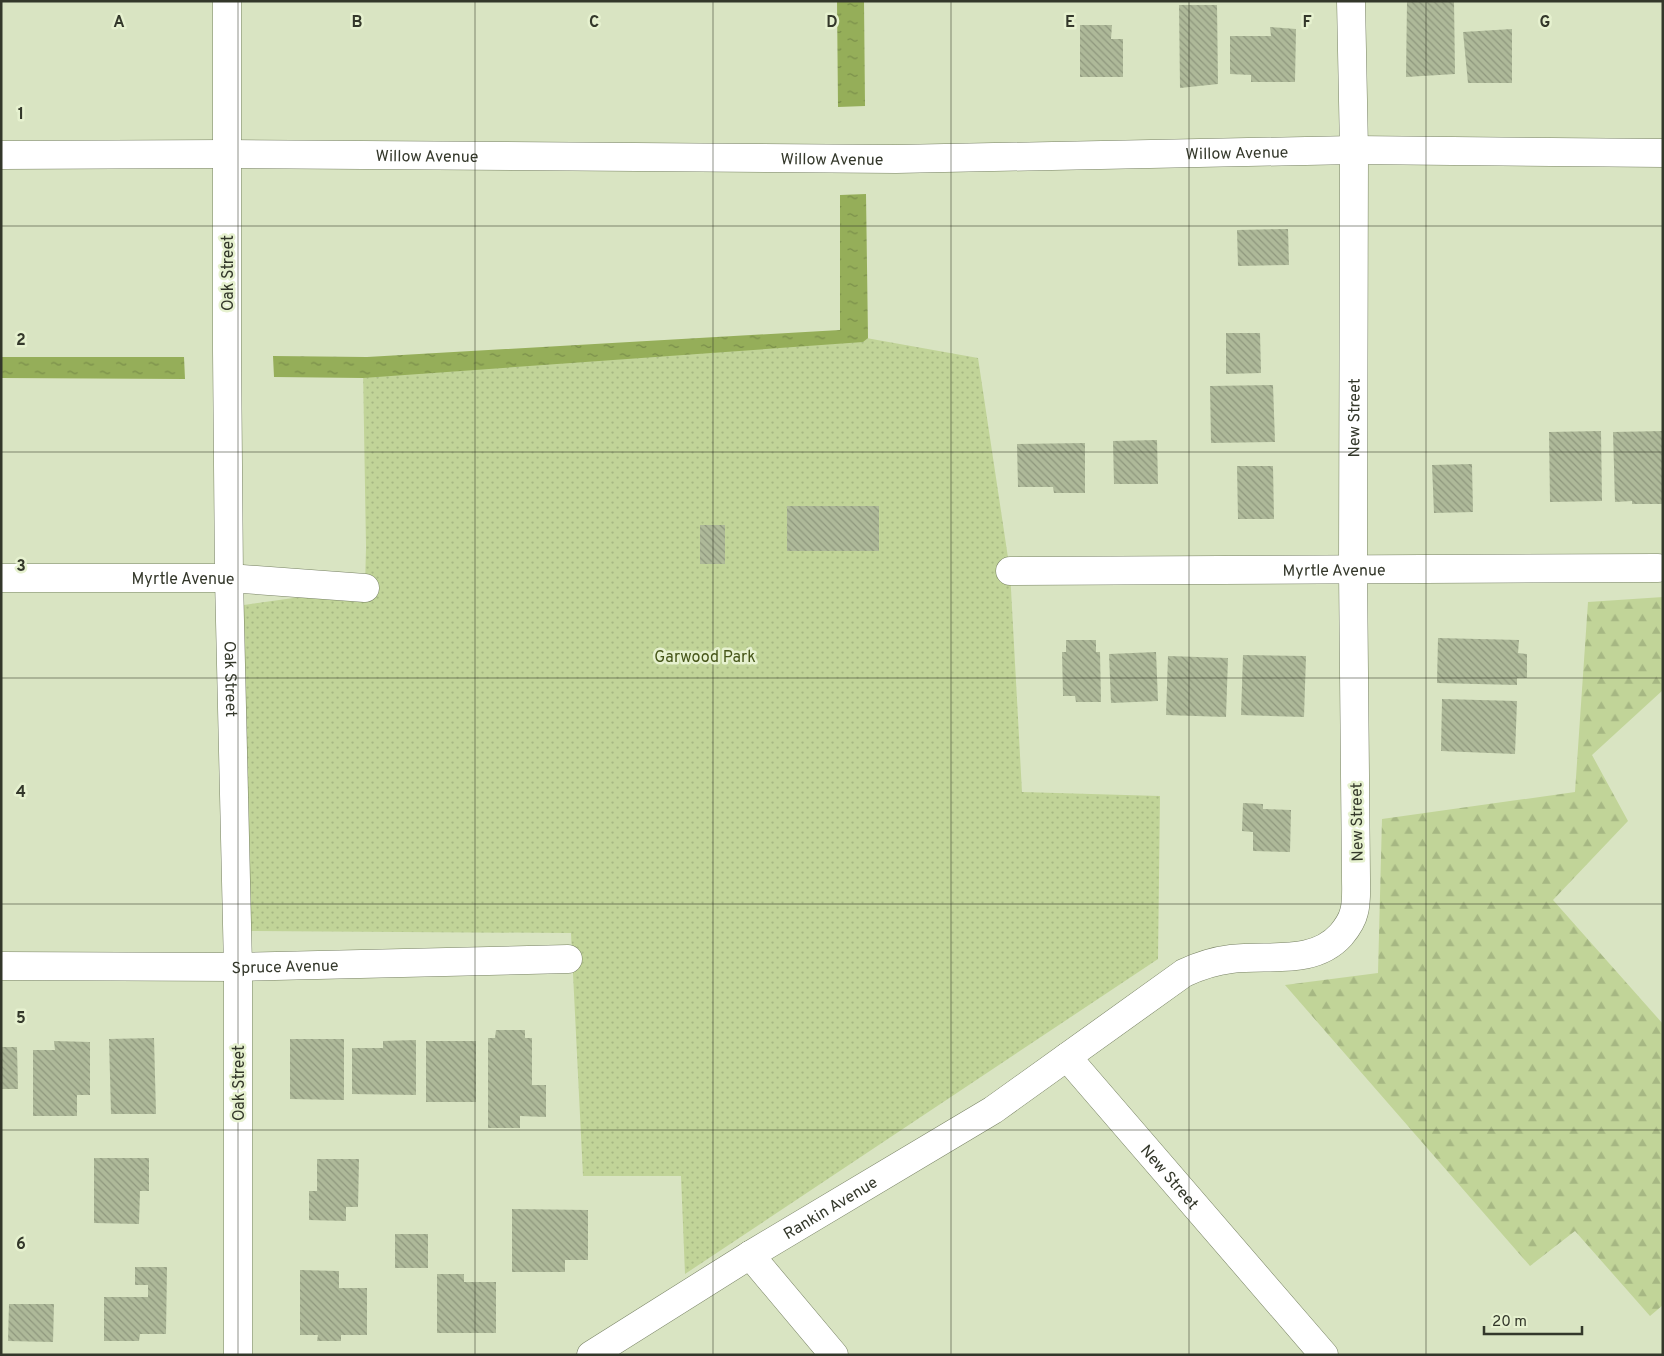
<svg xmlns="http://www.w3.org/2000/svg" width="1664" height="1356" viewBox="0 0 1664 1356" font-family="Overpass,sans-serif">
<defs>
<pattern id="forest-firs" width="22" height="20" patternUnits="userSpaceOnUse" patternTransform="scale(1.25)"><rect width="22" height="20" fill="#c1d498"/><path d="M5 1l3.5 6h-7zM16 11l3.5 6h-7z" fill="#a6b783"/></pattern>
<pattern id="park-dots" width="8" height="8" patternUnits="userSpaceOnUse" patternTransform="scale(1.25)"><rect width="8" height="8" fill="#c1d498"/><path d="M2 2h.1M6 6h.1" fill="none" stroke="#a6b783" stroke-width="1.8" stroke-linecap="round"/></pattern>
<pattern id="water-ripples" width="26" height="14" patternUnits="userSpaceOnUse" patternTransform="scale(1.25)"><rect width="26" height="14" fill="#95ae59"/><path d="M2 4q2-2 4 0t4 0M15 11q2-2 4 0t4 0" fill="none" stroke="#7a8e4a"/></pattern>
<pattern id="building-back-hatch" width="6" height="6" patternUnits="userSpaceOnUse" patternTransform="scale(1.25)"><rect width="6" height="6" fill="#aeb999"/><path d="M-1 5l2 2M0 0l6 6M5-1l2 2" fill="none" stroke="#8e977d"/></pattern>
</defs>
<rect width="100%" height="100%" fill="#d9e4c2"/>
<!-- forest -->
<path fill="url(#forest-firs)" d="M1663,597V690L1592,755L1628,821L1553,900L1663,1024V1305L1650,1316L1575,1231L1530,1266L1285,985L1378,973L1382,819L1575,792L1588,602Z"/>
<!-- park -->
<path fill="url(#park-dots)" d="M855,336L978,358L1010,571L1022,792L1160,796L1158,959L685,1274L681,1176H583L571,933L238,931L230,607L365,588L366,547L363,369Z"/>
<!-- water -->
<path fill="url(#water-ripples)" d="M837,1H864L865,106L838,107Z
M866,194L868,338L863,342L363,378L274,377L273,356L367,357L840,330V195Z
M1,357H184L185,379L1,378Z"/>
<!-- building -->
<path fill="url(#building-back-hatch)" d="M1407,1H1454L1455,74L1406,77Z
M1179,5H1217L1218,84L1180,88Z
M1080,25H1112L1111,39H1123V77H1080Z
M1270,27L1296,29L1295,82H1251V75L1230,74V36H1271Z
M1512,29V83H1468L1463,32Z
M1288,229L1289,265L1238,266L1237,230Z
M1226,333H1260L1261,373L1226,374Z
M1273,385L1275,442L1211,443L1210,386Z
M1601,431L1602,501L1550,502L1549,432Z
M1663,431V504H1632V501L1615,502L1613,432Z
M1157,440L1158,484H1114L1113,441Z
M1085,443V493H1054L1053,487H1018L1017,444Z
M1472,464L1473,512L1434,513L1432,465Z
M1237,466H1273L1274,519H1238Z
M787,506H879V551H787Z
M700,525H725V564H700Z
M1438,638L1519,640L1518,653L1527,654V678H1517V685L1437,683Z
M1066,640H1096V652H1100L1101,702H1076L1075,696H1063L1062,652H1066Z
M1156,652L1158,701L1111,703L1109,654Z
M1243,655L1306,656L1304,717L1241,715Z
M1168,656L1228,658L1226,717L1166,715Z
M1442,699L1517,701L1515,754L1441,751Z
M1243,803L1263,804V809L1291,810L1290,852L1253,851V832L1242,831Z
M496,1030H525V1038H532V1085H546V1117L520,1116V1128H488V1038H495Z
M154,1038L156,1114H111L109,1039Z
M290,1039H344V1100L290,1099Z
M416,1040V1095L352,1094V1048H383V1041Z
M54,1041L90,1042V1095H77V1116H33V1050H55Z
M426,1041H476V1102H426Z
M1,1047H17L18,1089H1Z
M94,1158H149V1191H140L139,1224L94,1223Z
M317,1159H359L358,1207H346V1221L309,1220V1191H317Z
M512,1209L588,1210V1260H565V1272H512Z
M395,1234H428V1268H395Z
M135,1267H167L166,1334H140L139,1341H104V1297H148V1285H135Z
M300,1270L339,1271V1288H367V1335H341V1341H317L318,1335H300Z
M437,1274H464V1282H496V1333H437Z
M9,1304H54L53,1342L8,1341Z"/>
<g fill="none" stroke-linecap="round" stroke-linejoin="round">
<!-- minor casing -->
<g stroke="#778163" stroke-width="29">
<g id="minor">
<path id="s1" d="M227,1V351L229,578L238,967V1355"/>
<path id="s2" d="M1,155L226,154L896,159L1354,150L1663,153"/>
<path id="s3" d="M1010,571L1658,568"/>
<path id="s4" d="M1,578H229L365,588"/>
<path id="s5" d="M1,966L238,967L568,959"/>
<path id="s6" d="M1067,1057L1324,1355"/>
<path d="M750,1255L834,1355"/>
<path id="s7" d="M591,1355L750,1255L993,1110L1184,973C1199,966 1214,961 1231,959C1268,954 1313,966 1341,935C1346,929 1352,921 1354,912C1357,902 1356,889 1356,878L1353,570L1354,150L1351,1"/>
</g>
</g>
<!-- minor -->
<use href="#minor" stroke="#fff" stroke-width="28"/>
</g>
<!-- grid -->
<path fill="none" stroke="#33372a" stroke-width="1" stroke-opacity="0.55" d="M238,1V1355M475,1V1355M713,1V1355M951,1V1355M1189,1V1355M1426,1V1355M1,226H1663M1,452H1663M1,678H1663M1,904H1663M1,1130H1663"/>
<g text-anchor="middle" stroke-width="5" stroke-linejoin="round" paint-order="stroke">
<!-- street labels -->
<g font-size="16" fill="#33372a" stroke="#e6f1cf">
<text dy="6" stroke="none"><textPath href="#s2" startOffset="1236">Willow Avenue</textPath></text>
<text dy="6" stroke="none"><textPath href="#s2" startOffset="426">Willow Avenue</textPath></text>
<text dy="6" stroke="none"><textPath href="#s2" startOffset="831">Willow Avenue</textPath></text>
<text transform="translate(227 273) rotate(-90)" y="6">Oak Street</text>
<text dy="6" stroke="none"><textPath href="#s7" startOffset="1392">New Street</textPath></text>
<text dy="6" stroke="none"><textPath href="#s3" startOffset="324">Myrtle Avenue</textPath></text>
<text dy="6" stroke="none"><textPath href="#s4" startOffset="182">Myrtle Avenue</textPath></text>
<text dy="6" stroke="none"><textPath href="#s1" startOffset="678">Oak Street</textPath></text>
<text transform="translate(1356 822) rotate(-91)" y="6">New Street</text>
<text dy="6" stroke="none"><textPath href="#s5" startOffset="284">Spruce Avenue</textPath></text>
<text transform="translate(238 1083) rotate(-90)" y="6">Oak Street</text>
<text dy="6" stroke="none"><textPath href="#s6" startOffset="158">New Street</textPath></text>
<text dy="6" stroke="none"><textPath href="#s7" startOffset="281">Rankin Avenue</textPath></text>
</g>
<!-- park labels -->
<g font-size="16" fill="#455518" stroke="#e6f1cf">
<text x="705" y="662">Garwood Park</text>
</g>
</g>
<g font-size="16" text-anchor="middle" font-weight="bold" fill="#33372a" stroke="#e6f1cf" stroke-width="5" stroke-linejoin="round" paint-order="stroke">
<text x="119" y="27">A</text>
<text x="357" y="27">B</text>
<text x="594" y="27">C</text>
<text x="832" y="27">D</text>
<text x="1070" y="27">E</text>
<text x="1307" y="27">F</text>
<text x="1545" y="27">G</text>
<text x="21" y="119">1</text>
<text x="21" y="345">2</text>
<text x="21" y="571">3</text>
<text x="21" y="797">4</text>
<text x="21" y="1023">5</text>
<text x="21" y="1249">6</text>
</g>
<!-- border -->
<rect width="1664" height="1356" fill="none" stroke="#33372a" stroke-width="5"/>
<!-- scale -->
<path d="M1484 1326v8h98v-8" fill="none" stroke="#33372a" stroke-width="2.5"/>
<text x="1492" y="1326" font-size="15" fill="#33372a" stroke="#e6f1cf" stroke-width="4" paint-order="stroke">20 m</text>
</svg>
